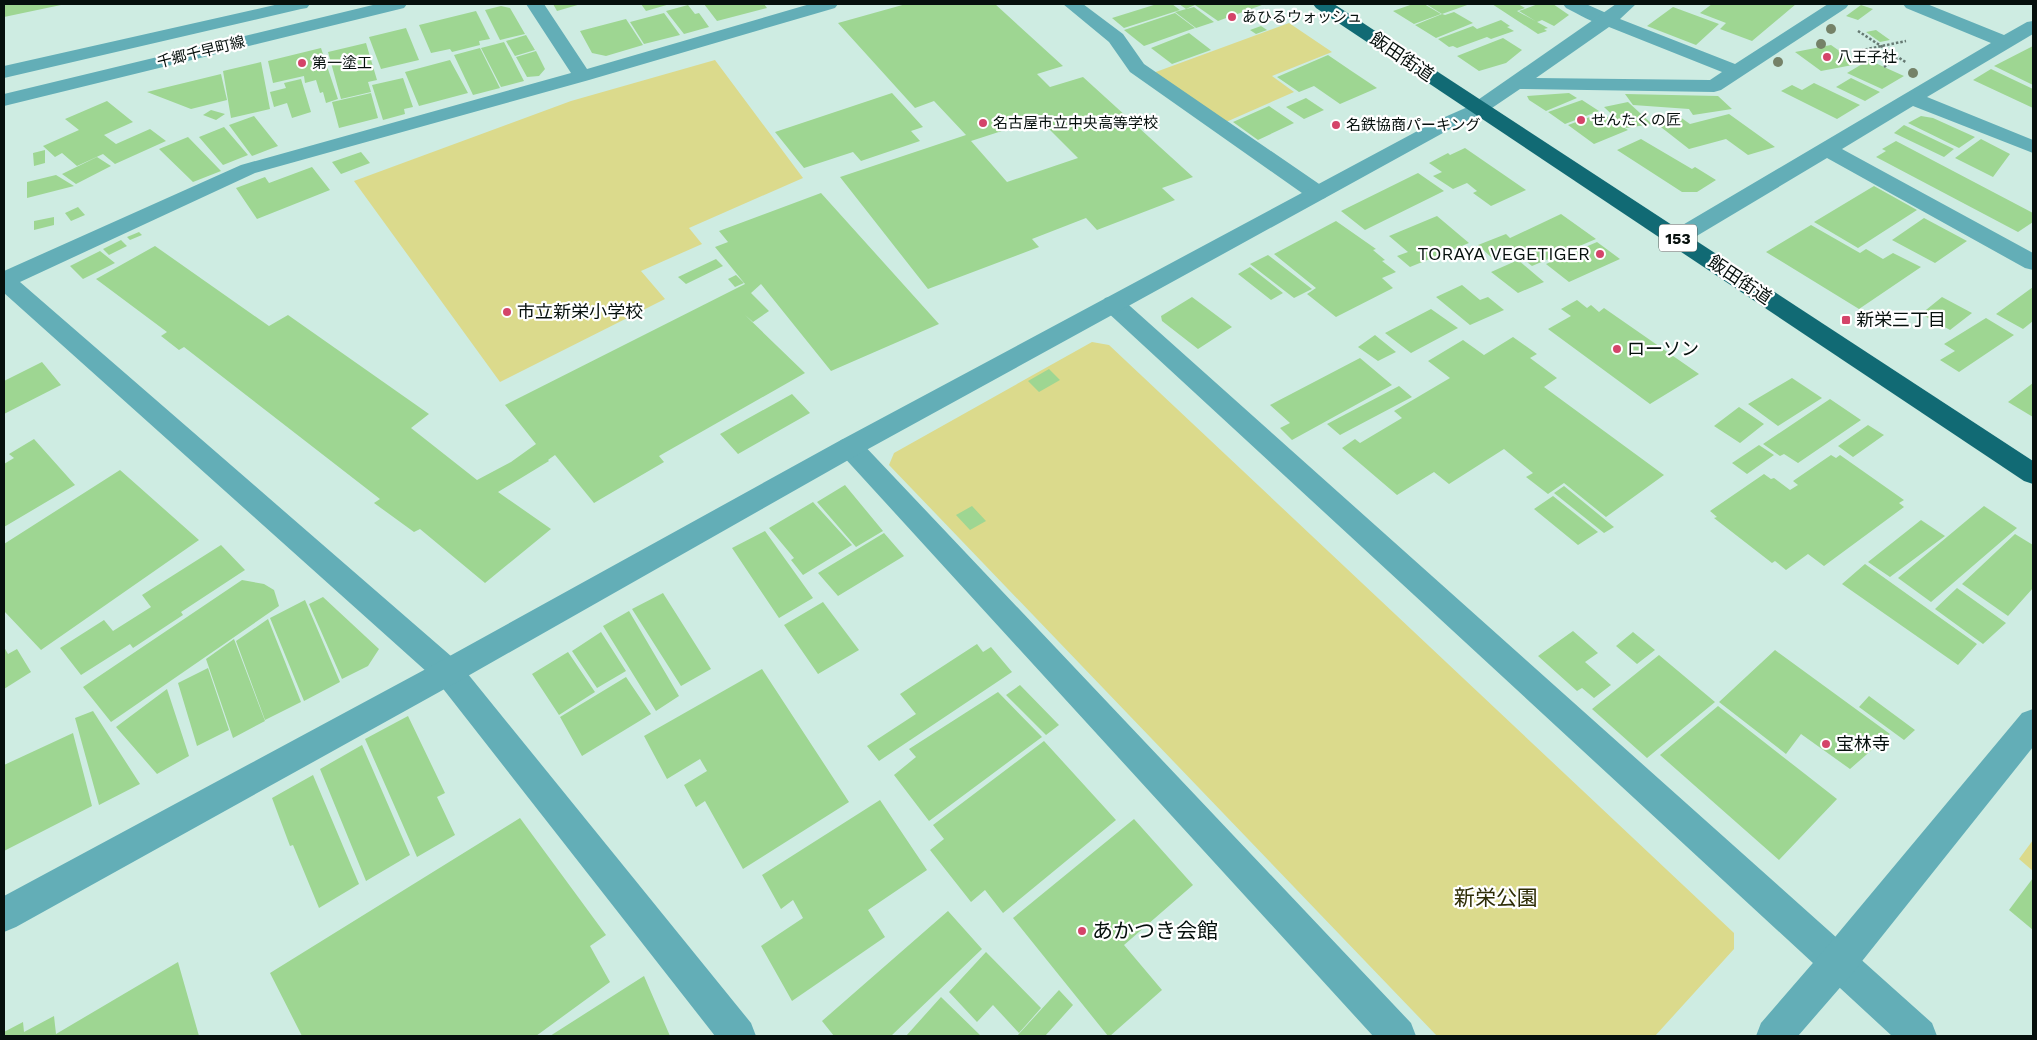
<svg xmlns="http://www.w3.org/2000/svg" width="2037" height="1040" viewBox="0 0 2037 1040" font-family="'Work Sans','Noto Sans JP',sans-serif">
<rect width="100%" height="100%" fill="#ceece2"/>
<!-- green -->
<path fill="#dbda8c" d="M1289,23L1332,52L1272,76L1294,92L1226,122L1153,73Z
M715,60L803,178L689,228L702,244L641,271L665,299L500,382L354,181L571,101Z
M1092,342L1109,345L1734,933V949L1655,1036H1437L889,465L894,453Z
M2033,840V871L2019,859Z"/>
<!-- building -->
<path fill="#9ed692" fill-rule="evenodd" d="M4,4H61V5L4,17Z
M553,4H581L557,11Z
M641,4H670L646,11Z
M704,4H764L767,8L717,21Z
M906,4H995L1063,66L1037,74L1050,87L1083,77L1193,177L1162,188L1175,200L1097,230L1086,218L1032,239L1039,247L928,289L840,177L966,135L934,101L915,108L838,23ZM1039,119L1078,158L1007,182L971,141Z
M1157,4H1172L1180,10L1124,28L1112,18Z
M1179,4H1260L1262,5L1218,21L1195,5L1186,9Z
M1413,4H1424L1441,14L1414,24L1393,11Z
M1426,4H1470L1442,14Z
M1492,4H1518L1525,8L1517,11L1548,28L1544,29L1547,31L1538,34Z
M1538,4H1553L1569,15L1554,26L1542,20L1537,22L1519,11Z
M1712,4H1796L1752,41L1720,29L1726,23L1700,13Z
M688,5L695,14L699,13L709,27L684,34L666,11Z
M1861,5L1873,9L1858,20L1846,16Z
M501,6L510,8L525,34L500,40L485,10Z
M1194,7L1214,22L1196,28L1175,12Z
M1673,7L1719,24L1696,45L1647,26Z
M476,11L490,39L479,41L480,45L452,52L450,49L431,53L419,25Z
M1454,12L1473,23L1436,38L1415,25L1442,14L1445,15Z
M664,13L680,35L644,44L630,22Z
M1175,13L1195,28L1144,46L1124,30Z
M626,19L643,45L606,56L592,53L580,31Z
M1501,20L1510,26L1507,27L1514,31L1491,39L1487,37L1457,48L1453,46L1449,47L1438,39L1473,26L1477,29Z
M1261,26L1267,30L1256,34L1250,30Z
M406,28L419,60L381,69L369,37Z
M1876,30L1890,40L1880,42L1866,32Z
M1189,33L1211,50L1172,64L1151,48Z
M526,35L535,50L515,56L506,41Z
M1503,38L1522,50L1506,63L1479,71L1457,56Z
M504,42L524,81L501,87L481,48Z
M366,43L377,80L368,82L371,92L341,99L328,52Z
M1831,45L1858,64L1821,71L1795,52Z
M2033,46V85L1994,66Z
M321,48L338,99L326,103L323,92L320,93L316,80L305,83L304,76L273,83L268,61Z
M480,48L500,88L473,95L454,55Z
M536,51L545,69L539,76L527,77L516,57Z
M1328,55L1350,70L1377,88L1340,104L1314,86L1299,92L1277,77Z
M450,60L468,93L419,106L405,72Z
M1869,60L1884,67L1904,76L1882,89L1847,73Z
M261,62L270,109L231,118L223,71Z
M1991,69L2033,89V108L1973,80Z
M221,74L227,100L191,109L147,92Z
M403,78L413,107L404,109L405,114L383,120L372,85Z
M1851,78L1880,92L1865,101L1836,87Z
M301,79L311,112L292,118L287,103L274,107L270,92L286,88L284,83Z
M1814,83L1860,105L1837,119L1781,91L1792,85L1802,90Z
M371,93L378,118L339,128L332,102Z
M892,93L923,127L911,131L920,141L861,161L853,152L804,168L775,132Z
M1569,93L1577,98L1546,111L1529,100L1527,96Z
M1625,94L1718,96L1732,109L1693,115L1689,109L1633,105Z
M1306,98L1324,110L1304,119L1286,107Z
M1582,100L1599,111L1565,124L1548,112Z
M107,101L133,122L104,135L116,144L150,129L166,141L115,164L103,154L77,166L62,153L55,157L43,146L79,130L65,119Z
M1628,102L1652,124L1626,128L1604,107Z
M1269,106L1294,123L1258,140L1233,122Z
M211,110L225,114L216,120L203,115Z
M1601,113L1628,130L1594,144L1568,125Z
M1729,114L1775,147L1748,155L1726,139L1689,149L1657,124L1680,117L1690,124Z
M254,116L278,146L252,156L229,125Z
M1921,116L1933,118L1975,137L1959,148L1908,123Z
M1904,125L1954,149L1944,157L1894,133Z
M224,127L248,155L223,165L199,137Z
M188,137L221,171L193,182L159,149Z
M1641,139L1692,169L1695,167L1716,180L1697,192H1682L1617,150Z
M1981,139L2010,154L1993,177L1955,158Z
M1896,141L2033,213V222L2018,232L1876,157L1886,151L1882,149Z
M1465,148L1526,190L1491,206L1473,193L1477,191L1467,183L1453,189L1433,176L1442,172L1429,163L1448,153L1450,155Z
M45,150V163L34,166L33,153Z
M361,152L370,163L341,174L332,162Z
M97,157L111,166L76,184L62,174Z
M312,167L330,190L257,219L236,188L265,177L269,183Z
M1418,173L1444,191L1365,230L1341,211Z
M56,175L74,186L27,198V182Z
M1874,186L1917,210L1858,248L1814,222Z
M821,193L939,324L831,371L761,284L751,293L769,311L753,322L745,315L805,373L659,456L664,462L594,503L555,455L548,460L549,461L498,492L551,529L485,583L420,529L414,532L374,503L380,499L184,347L179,350L161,336L167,332L96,279L155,246L269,326L288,315L429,414L411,428L477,480L511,462L536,444L505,405L745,284L715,247L728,242L719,231Z
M78,207L85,215L71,221L65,213Z
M1561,214L1596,239L1532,266L1519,256L1513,259L1505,253L1492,258L1478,245L1506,234L1510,238Z
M1437,216L1469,243L1410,267L1397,256L1408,252L1389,236Z
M54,217V225L34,230V221Z
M1924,218L1967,241L1935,263L1892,240Z
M1336,221L1376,249L1373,250L1385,260L1382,261L1396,272L1382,278L1393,288L1336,317L1307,294L1316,288L1274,254Z
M1811,225L1860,253L1866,249L1883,259L1893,253L1921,267L1859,309L1766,252Z
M139,232L142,235L130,240L127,237Z
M121,240L127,246L109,255L103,249Z
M1597,242L1620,259L1569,282L1546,264Z
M100,251L115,263L83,279L70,266Z
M1268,255L1312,289L1294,298L1250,264Z
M716,259L723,266L686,284L678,277Z
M1518,260L1544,282L1518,293L1491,272Z
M1250,267L1283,293L1271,300L1238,274Z
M736,275L744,283L735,287L728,279Z
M1462,285L1480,300L1488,297L1504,310L1470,325L1436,297Z
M2033,287V321L2023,329L1996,314Z
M1192,297L1232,327L1198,349L1162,321L1161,316Z
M1942,297L1972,313L1950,330L1921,314Z
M1577,300L1587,308L1591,305L1599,312L1604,308L1699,374L1650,404L1548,329L1571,316L1561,309Z
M1431,309L1458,328L1411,353L1385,333Z
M1986,318L2014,335L1959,372L1940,360L1955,351L1944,344Z
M1375,335L1396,352L1378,361L1358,347Z
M1513,337L1537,354L1530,358L1557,378L1544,387L1664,475L1606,517L1564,483L1548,494L1526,477L1533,473L1504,449L1449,484L1434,472L1397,495L1342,448L1355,439L1360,443L1402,418L1394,411L1450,378L1428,361L1463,340L1484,355Z
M1360,358L1392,385L1292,440L1280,428L1290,423L1270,405Z
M42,362L61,385L4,414V381Z
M1049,369L1060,380L1039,392L1028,381Z
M1792,378L1822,398L1778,426L1748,404Z
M2033,383V417L2008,402Z
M1399,386L1412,397L1340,435L1327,424Z
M792,394L810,413L738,454L720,434Z
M1830,399L1861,420L1798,463L1784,454L1780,456L1763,444Z
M1739,407L1764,424L1740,443L1714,426Z
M1868,425L1884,435L1853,457L1838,446Z
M34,439L75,485L4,527V464L14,458L9,454Z
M1759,445L1774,455L1747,474L1732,463Z
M1831,455L1836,458L1840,455L1904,500L1899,503L1904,507L1824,566L1808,554L1786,570L1775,561L1772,563L1714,518L1717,517L1710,511L1764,474L1771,479L1774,478L1790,490L1798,485L1793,481Z
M120,470L199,540L41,650L4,611V544Z
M845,485L883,531L856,547L817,502Z
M1564,486L1614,527L1604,533L1554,493Z
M1553,496L1598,532L1578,545L1534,509Z
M813,502L852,545L803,575L791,560L794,558L769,528Z
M972,506L986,521L970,530L956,515Z
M1984,506L2017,528L1931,602L1898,578Z
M1921,520L1945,536L1890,577L1868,562Z
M765,531L813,598L779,618L732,548Z
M884,533L904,556L838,596L818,573Z
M2015,534L2033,545V588L2008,616L1962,584Z
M221,545L245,570L181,612L183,615L133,648L130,644L81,675L60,648L104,620L113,631L151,607L142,595Z
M1865,564L1977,644L1958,665L1842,584Z
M242,580L264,584L274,590L279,606L111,722L83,687Z
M1957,588L2006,623L1983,644L1935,609Z
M663,593L711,669L681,686L632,609Z
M323,597L379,649L368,666L342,679L309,604Z
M305,600L340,682L304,701L270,618Z
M823,602L859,650L818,674L784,625Z
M629,611L679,696L656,711L603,626Z
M268,619L301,702L265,720L236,641Z
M1573,631L1598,653L1585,662L1611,685L1594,698L1582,688L1577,691L1538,656Z
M601,632L626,671L597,688L572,651Z
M1633,632L1655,650L1637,664L1616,646Z
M234,639L265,721L233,738L206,659Z
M977,644L983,652L991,647L1012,672L879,761L867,746L916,714L900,694Z
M4,647L8,654L17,649L31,672L4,689Z
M1775,650L1890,734L1850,769L1801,734L1786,754L1719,702Z
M568,652L595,692L559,715L532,674Z
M1659,655L1715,702L1647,758L1592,709Z
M208,668L229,730L197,746L178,683Z
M762,669L849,802L743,869L705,801L696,807L684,785L707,771L700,759L667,779L644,736Z
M626,677L651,714L582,756L560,717Z
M1020,685L1059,725L1046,735L1006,695Z
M167,689L189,756L157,774L116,727Z
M998,692L1042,737L929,821L894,775L916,757L909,749Z
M1869,696L1915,730L1904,740L1859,707Z
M1718,706L1837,799L1779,860L1660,755Z
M93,711L140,784L99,805L75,718Z
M408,716L445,793L437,797L455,835L417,857L365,739Z
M73,733L92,806L4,851V765Z
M1044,741L1116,820L1003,913L985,890L971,902L930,850L944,839L933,825Z
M362,745L410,855L366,881L320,769Z
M313,775L359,884L319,908L293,845L290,846L272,798Z
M880,800L927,870L868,910L885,937L792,1001L761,946L803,918L793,900L781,909L762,875Z
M520,818L606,935L590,946L610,982L536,1036H302L270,973Z
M1134,819L1193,885L1124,945L1162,990L1110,1036H1108L1013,918Z
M2033,878V930L2009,910Z
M948,911L982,949L891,1036H834L822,1021Z
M986,952L1041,1008L1019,1033L993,1005L977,1022L949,992Z
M178,962L199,1036H4V1032L23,1022L24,1032L54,1016L56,1034Z
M644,976L670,1036H550Z
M1059,990L1073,1005L1045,1036H1017Z
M941,997L981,1036H906Z"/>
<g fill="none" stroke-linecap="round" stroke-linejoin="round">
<!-- path -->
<path stroke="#657972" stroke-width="2.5" stroke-dasharray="2.5 2" stroke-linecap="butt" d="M1858,31L1907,63
M1843,54L1906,41
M1884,67L1899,58"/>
<!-- service -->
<path fill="#63aeb7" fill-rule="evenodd" d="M1563,4H1586L1613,16L1616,20L1613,24C1598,28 1579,14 1566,8Z"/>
<!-- minor -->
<path fill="#63aeb7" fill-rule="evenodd" d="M526,4H544L587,69L810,4H838L835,8L589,80L255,173L20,282L459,663L751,1023L756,1036H715L437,681L4,293V271L241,165L571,73Z
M1063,4H1083L1123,34L1144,64L1325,188L1328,193L1325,198L1317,200L1309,198L1130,72L1109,42Z
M1616,4H1636L1620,19L1735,64L1828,4H1849L1846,8L1721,90L1714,92L1520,89L1486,112L1479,114L1472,112L1469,108L1472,104ZM1609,27L1722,72L1710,80L1536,78Z
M1903,4H1927L2004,35L2027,22L2033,21V34L1927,97L2033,140V153L1913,106L1842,149L2033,253V270L2025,268L1827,158L1685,243L1677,245L1669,243L1666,238L1669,233L1991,43L1906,8Z
M1113,296L1121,298L1932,1023L1937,1036H1892L1105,310L1101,304L1105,298Z
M850,437L859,440L1411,1023L1416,1036H1373L841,454L837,447L841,440Z"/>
<!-- tertiary -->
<path fill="#63aeb7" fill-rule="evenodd" d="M279,4H310L307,8L301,9L4,78V66Z
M377,4H407L404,8L4,106V94Z
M1479,102L1486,104L1489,108L1486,112L1452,128L1325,198L859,454L459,681L16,927L4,932V896L437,663L841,440L1438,120Z
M2033,709V747L1851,975L1798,1036H1756L1761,1023L1825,949L2022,713Z"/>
<!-- trunk -->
<path fill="#116a74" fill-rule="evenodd" d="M1313,4H1334L2033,461V484L2024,481L1316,8Z"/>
</g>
<!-- trees -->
<g fill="#758268">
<circle cx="1831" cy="29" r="5"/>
<circle cx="1821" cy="44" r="5"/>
<circle cx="1778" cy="62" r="5"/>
<circle cx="1913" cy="73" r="5"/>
</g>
<!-- markers -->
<g fill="#d44469" stroke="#fff" stroke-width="2">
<circle cx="1232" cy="17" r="5"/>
<circle cx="1827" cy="57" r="5"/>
<circle cx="302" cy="63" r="5"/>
<circle cx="1581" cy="120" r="5"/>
<circle cx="983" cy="123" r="5"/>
<circle cx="1336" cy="125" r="5"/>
<circle cx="1600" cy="254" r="5"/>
<circle cx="507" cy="312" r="5"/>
<rect x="1841" y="315" width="10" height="10" rx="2.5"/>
<circle cx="1617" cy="349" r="5"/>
<circle cx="1826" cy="744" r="5"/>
<circle cx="1082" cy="931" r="5"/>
</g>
<g text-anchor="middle" stroke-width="4.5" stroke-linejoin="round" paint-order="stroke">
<!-- far-poi labels -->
<g font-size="15" fill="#06100d" stroke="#fff" text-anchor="start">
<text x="1242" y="22">あひるウォッシュ</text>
<text x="1837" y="62">八王子社</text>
<text x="312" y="68">第一塗工</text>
<text x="1591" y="125">せんたくの匠</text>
<text x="993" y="128">名古屋市立中央高等学校</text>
<text x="1346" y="130">名鉄協商パーキング</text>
</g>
<!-- far-street labels -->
<g font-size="15" fill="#06100d" stroke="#fff">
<text transform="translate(201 52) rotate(-14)" y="5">千郷千早町線</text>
</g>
<!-- shield labels -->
<rect fill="#fff" stroke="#515856" stroke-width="1" x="1659" y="224.5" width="38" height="27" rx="4"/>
<g font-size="16" font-weight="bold" fill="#06100d">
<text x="1678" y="244">153</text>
</g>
<!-- street labels -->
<g font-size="18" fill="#06100d" stroke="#fff">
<text transform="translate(1402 57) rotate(34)" y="6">飯田街道</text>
<text transform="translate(1740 280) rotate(34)" y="6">飯田街道</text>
</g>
<!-- poi labels -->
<g font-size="18" fill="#06100d" stroke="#fff" text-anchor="start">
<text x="1590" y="260" text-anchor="end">TORAYA VEGETIGER</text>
<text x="517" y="318">市立新栄小学校</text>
<text x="1856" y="326">新栄三丁目</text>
<text x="1627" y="355">ローソン</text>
<text x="1836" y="750">宝林寺</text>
</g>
<!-- near-park labels -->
<g font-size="21" fill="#2d2c05" stroke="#fff">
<text x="1496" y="905">新栄公園</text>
</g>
<!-- near-poi labels -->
<g font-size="21" fill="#06100d" stroke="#fff" text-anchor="start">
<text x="1092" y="938">あかつき会館</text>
</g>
</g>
<!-- border -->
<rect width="2037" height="1040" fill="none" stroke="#06100d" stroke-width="10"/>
</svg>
